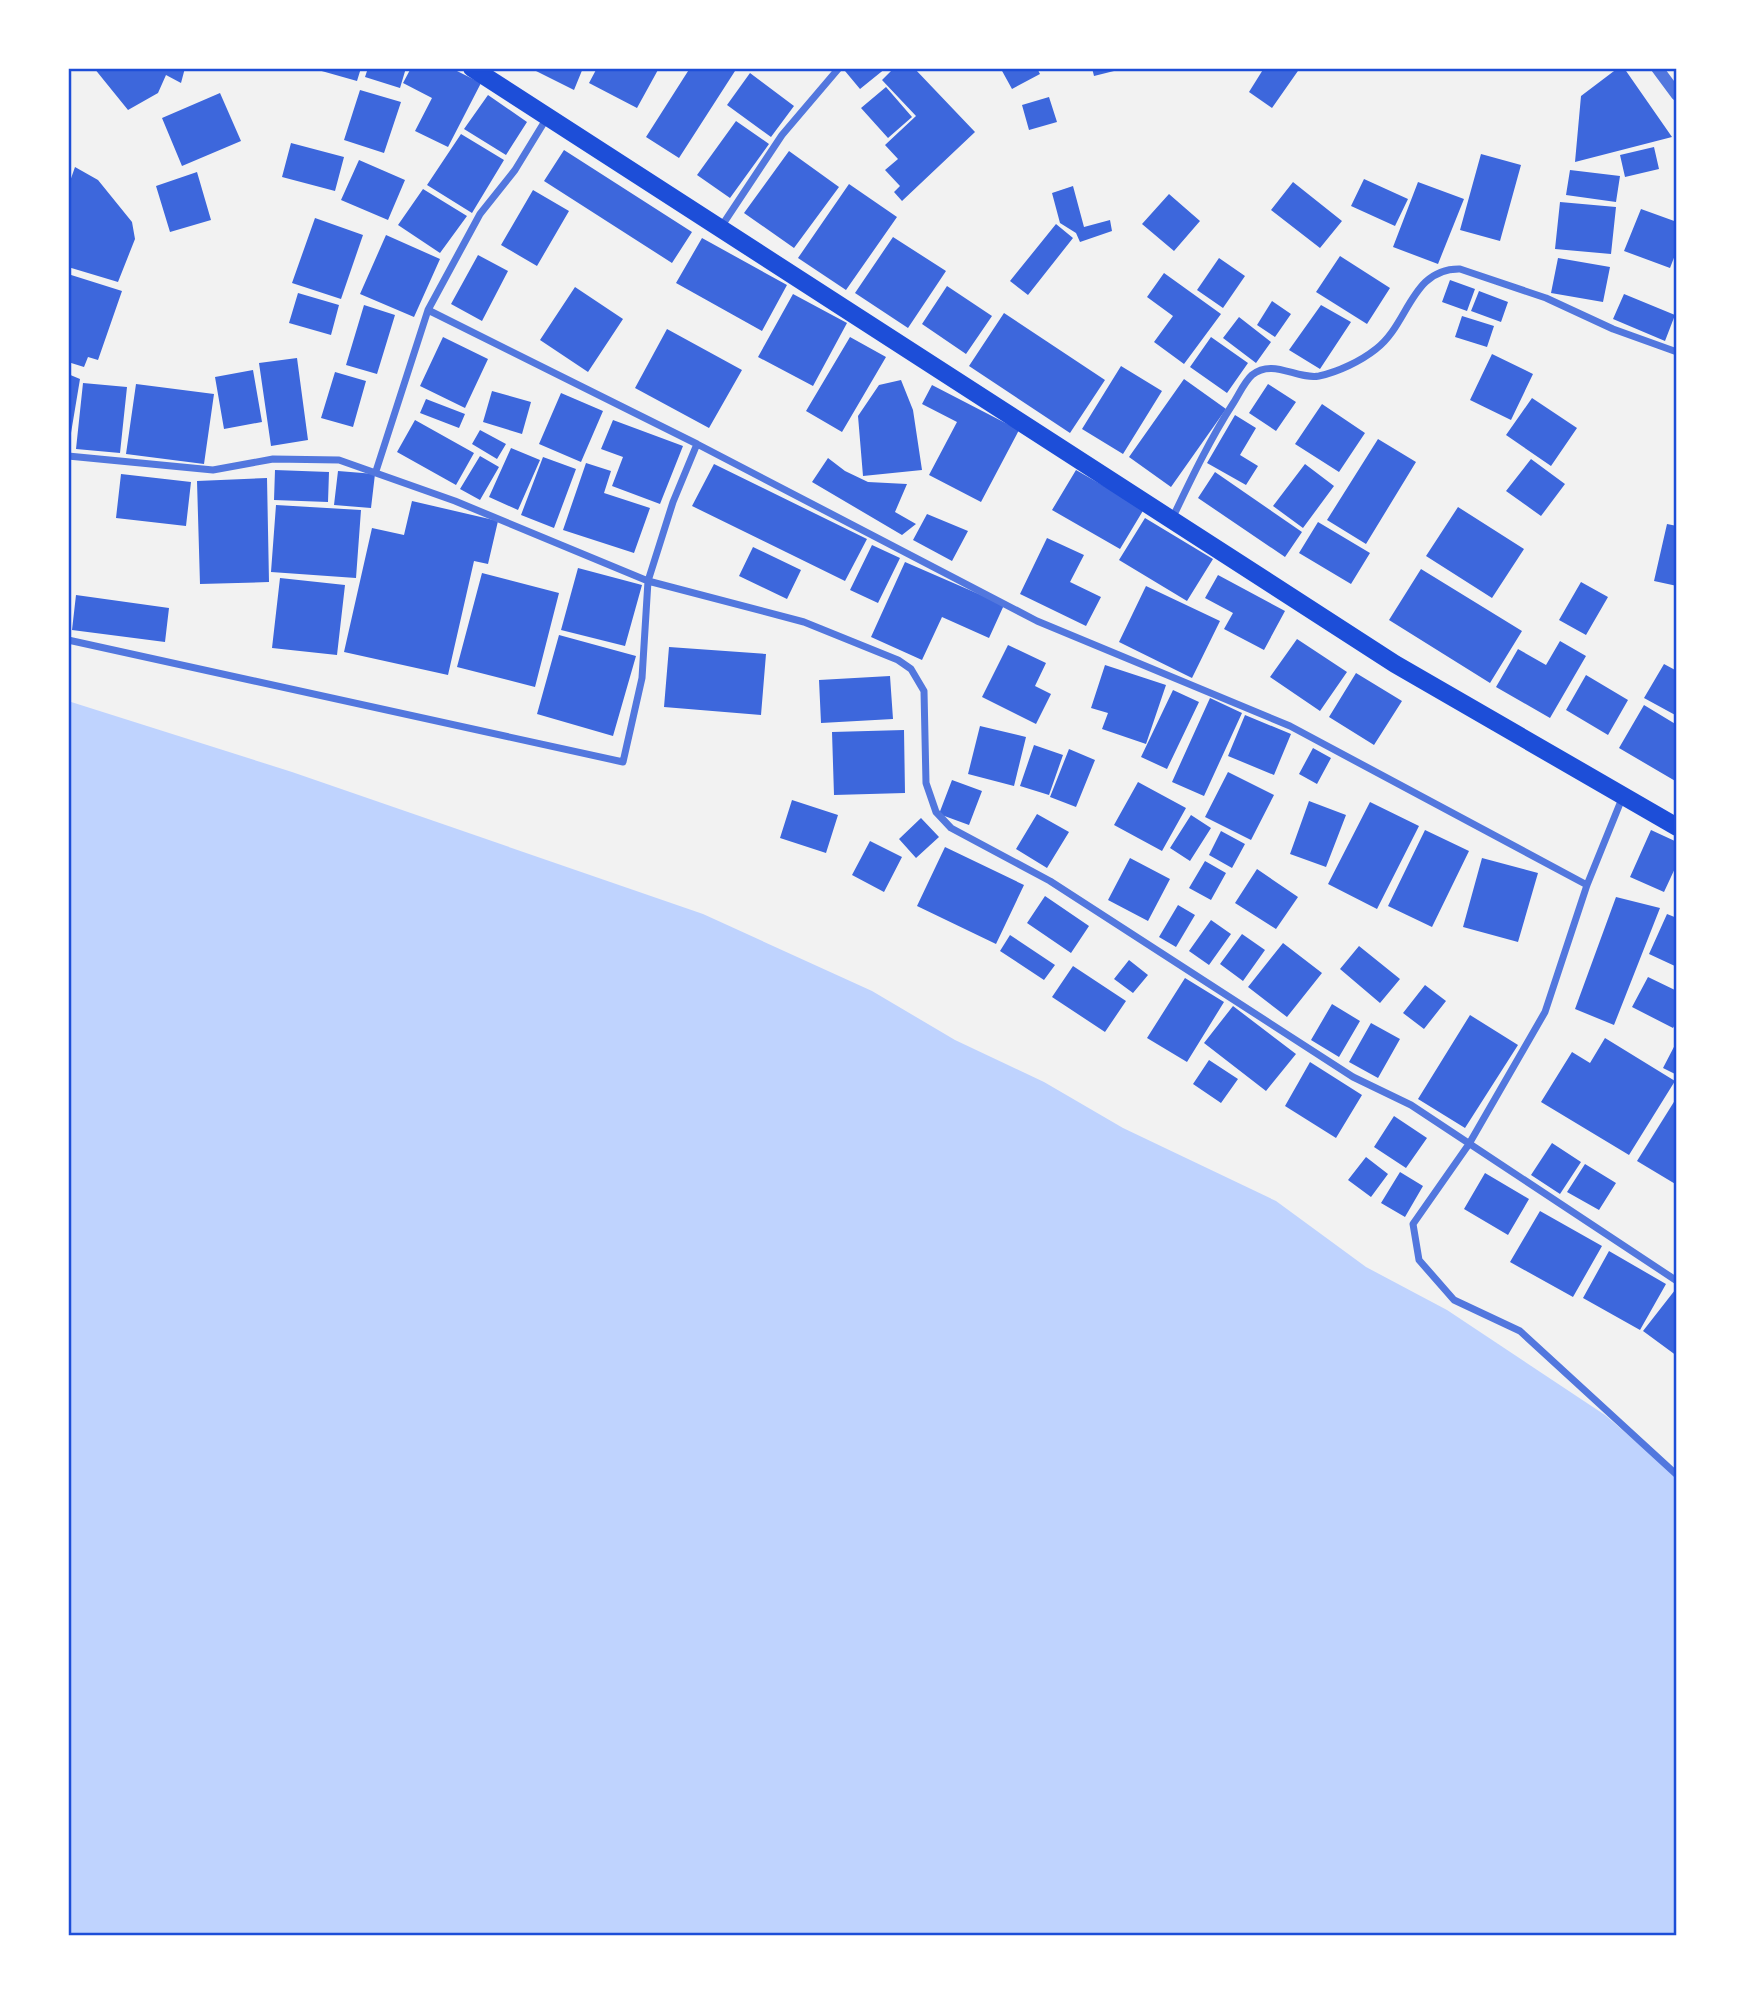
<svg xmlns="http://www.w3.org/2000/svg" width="1745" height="2004" viewBox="0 0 1745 2004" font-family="'Golos Text',sans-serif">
<rect width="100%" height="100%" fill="#f2f2f2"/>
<!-- water -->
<path fill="#bfd3fe" d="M68,701L292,772L703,914L872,991L955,1040L1044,1082L1123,1128L1276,1201L1366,1267L1447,1310L1605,1415L1677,1477V1936H68Z"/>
<!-- building -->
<path fill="#3d67dc" d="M94,68H185L181,83L166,75L158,93L128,110Z
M311,68H361L357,81Z
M368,68H406L400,88L365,77Z
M411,68H451L481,83L448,147L415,131L432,98L403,83Z
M530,68H583L574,90Z
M597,68H659L637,108L589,83Z
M690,68H731L735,71L679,158L646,137Z
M848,68H886L860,89L845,71Z
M894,68H914L975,132L902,201L894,192L900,186L885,170L898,159L885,145L916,116L882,80Z
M1037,68L1040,74L1012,89L1001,69Z
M1092,68H1122V69L1094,76Z
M1264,68H1300L1272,108L1249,92Z
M1618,68H1624L1672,137L1575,162L1581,96Z
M750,73L794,106L771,137L727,105Z
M886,87L912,117L888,138L861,108Z
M360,90L401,102L384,153L344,140Z
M220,93L241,141L182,166L162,118Z
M488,95L527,122L506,155L464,129Z
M1049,97L1057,122L1029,130L1022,105Z
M736,121L769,144L730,198L697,175Z
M461,134L504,160L472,213L427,185Z
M291,143L344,157L335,191L282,177Z
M1654,147L1659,169L1625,177L1620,155Z
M564,150L692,232L672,263L544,181Z
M789,151L839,187L794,248L744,213Z
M1481,154L1521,165L1500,241L1460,230Z
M359,160L405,180L388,220L341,200Z
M75,167L98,180L132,222L135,239L118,282L68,267V187Z
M1570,170L1620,176L1616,202L1566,195Z
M197,172L211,220L170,232L156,186Z
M1364,179L1408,199L1395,226L1351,206Z
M1293,182L1342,221L1320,248L1271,210Z
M1418,182L1464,199L1438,264L1393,247Z
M849,184L897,217L846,290L798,258Z
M1073,186L1084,227L1110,220L1112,231L1080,242L1076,233L1060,223L1052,193Z
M423,189L467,216L440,253L398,225Z
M533,190L569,211L537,266L501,245Z
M1169,194L1200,221L1174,251L1142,224Z
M1560,202L1616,207L1611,254L1555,249Z
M1641,209L1677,222V250L1670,268L1624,251Z
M315,218L363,235L341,299L292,283Z
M1056,224L1073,238L1028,295L1010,281Z
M386,235L440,259L414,317L360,294Z
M893,237L946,271L908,328L855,293Z
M702,238L787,285L762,331L676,283Z
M478,255L508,271L482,321L451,304Z
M1340,256L1390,288L1367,324L1316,292Z
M1219,258L1245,276L1223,308L1197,290Z
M1558,258L1610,267L1603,302L1551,293Z
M1164,273L1221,314L1184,364L1154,342L1173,316L1147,297Z
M68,274L122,291L98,360L88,357L84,367L68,362Z
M1450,280L1475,289L1467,311L1442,302Z
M947,286L992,316L966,354L922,324Z
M575,287L623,319L588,372L540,340Z
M1479,291L1508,302L1501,322L1471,311Z
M298,293L339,305L331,335L289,323Z
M793,294L847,323L813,386L758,357Z
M1624,294L1675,315L1665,341L1613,319Z
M1272,301L1291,314L1275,337L1257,325Z
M364,305L395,315L377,374L346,365Z
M1321,305L1351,322L1320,369L1289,350Z
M1004,313L1105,380L1070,433L969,366Z
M1462,316L1494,326L1487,347L1455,337Z
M1239,317L1271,342L1256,363L1223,338Z
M667,329L742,370L709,428L635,388Z
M443,337L488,359L465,408L420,386Z
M850,337L886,357L842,432L806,411Z
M1211,337L1248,363L1227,393L1190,367Z
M1492,354L1533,374L1511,420L1470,400Z
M297,358L308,440L271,446L259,363Z
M1121,366L1162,391L1123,454L1082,429Z
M253,370L262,422L224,429L215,377Z
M335,372L366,381L353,427L321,418Z
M68,374L80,379L70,439H68Z
M1184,379L1226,409L1171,487L1129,457Z
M901,380L913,410L922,470L863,476L858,416L879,385Z
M83,383L127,387L120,453L76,449Z
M136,384L214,394L204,464L126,454Z
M1268,384L1296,402L1276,431L1249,413Z
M932,385L1019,430L981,502L929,475L957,422L922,404Z
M492,391L531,402L522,434L483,422Z
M561,393L603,411L581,462L539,444Z
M1532,398L1577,428L1551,466L1506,435Z
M426,399L465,414L459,428L420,413Z
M1322,404L1365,433L1339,472L1295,444Z
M1235,415L1256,428L1240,455L1258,466L1246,485L1207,463Z
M415,420L474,453L456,485L397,452Z
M613,420L683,446L660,504L612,486L623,457L601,449Z
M480,430L506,444L497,459L472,444Z
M1378,439L1416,462L1366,544L1327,520Z
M511,448L540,460L518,510L489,497Z
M480,456L499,467L480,500L460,489Z
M543,457L576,469L554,528L521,515Z
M828,458L845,471L868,482L907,484L895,512L916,524L902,535L812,482Z
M1531,459L1565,484L1541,516L1506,491Z
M586,463L611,471L604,493L650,508L634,553L563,530Z
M714,464L867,539L845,581L692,506Z
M1305,464L1334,486L1303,528L1273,506Z
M275,470L329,472L328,502L274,500Z
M1076,470L1144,509L1120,549L1052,510Z
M338,471L375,474L371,508L334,505Z
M1215,472L1302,532L1285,557L1198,498Z
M121,474L191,482L186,526L116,518Z
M267,478L269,582L200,584L197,481Z
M412,501L498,521L488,564L474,561L448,675L344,652L372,528L404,535Z
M276,505L361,510L356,578L271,572Z
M1458,507L1524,549L1492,598L1426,556Z
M927,514L968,531L952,561L913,540Z
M1145,518L1213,559L1187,601L1119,560Z
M1318,522L1370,553L1351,584L1299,553Z
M1667,524L1677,526V586L1654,581Z
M1047,538L1084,555L1070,582L1101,597L1086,626L1020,594Z
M872,545L900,558L878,603L850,590Z
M753,547L801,570L787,599L739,576Z
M905,562L1004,605L989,638L942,617L922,660L871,637Z
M578,568L642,585L625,646L561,630Z
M1421,569L1522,631L1490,683L1389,620Z
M482,573L559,593L535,687L457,667Z
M1218,575L1285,611L1264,650L1224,629L1233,613L1205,598Z
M280,578L345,585L337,655L272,648Z
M1581,582L1608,597L1586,635L1559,620Z
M1146,586L1220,621L1192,678L1119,642Z
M76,595L169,608L165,642L72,630Z
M559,635L636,656L613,736L537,714Z
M1297,639L1347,672L1320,711L1270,677Z
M1560,641L1586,656L1550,718L1496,687L1518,649L1546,665Z
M1008,645L1046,663L1035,686L1051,694L1036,724L982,697Z
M669,647L766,654L761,715L664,707Z
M1664,664L1677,671V716L1644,698Z
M1105,665L1166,685L1146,744L1102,729L1108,713L1091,708Z
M1356,673L1402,701L1374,745L1329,717Z
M1586,675L1628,700L1608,735L1566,710Z
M890,676L893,719L821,723L819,680Z
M1173,690L1199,702L1167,769L1141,757Z
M1210,698L1242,713L1204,796L1172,782Z
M1644,705L1677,725V782L1619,748Z
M1245,715L1291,734L1274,775L1228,756Z
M980,726L1026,737L1014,786L968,774Z
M904,730L905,793L834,795L832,732Z
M1034,745L1063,755L1049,795L1020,786Z
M1313,748L1331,758L1317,784L1299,774Z
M1069,749L1095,760L1076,807L1050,797Z
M1228,772L1274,795L1251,840L1205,817Z
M952,780L982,791L969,825L939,814Z
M1138,782L1186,808L1162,851L1114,825Z
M792,800L838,815L826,853L780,838Z
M1309,801L1346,815L1326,867L1290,854Z
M1370,802L1419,826L1377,909L1328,884Z
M1037,814L1069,832L1047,868L1016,849Z
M1191,815L1211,828L1190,861L1170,848Z
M921,818L939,837L916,858L899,839Z
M1425,830L1469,851L1432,927L1388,906Z
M1651,830L1677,842V864L1664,892L1630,877Z
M1221,831L1245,844L1232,868L1209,855Z
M870,841L902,857L884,892L852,875Z
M945,847L1024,885L996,944L917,906Z
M1130,858L1170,879L1148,921L1108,900Z
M1482,858L1538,873L1518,942L1463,927Z
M1205,861L1226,873L1211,900L1189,888Z
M1257,869L1298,897L1276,929L1235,903Z
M1045,896L1089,926L1071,953L1027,923Z
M1616,897L1660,908L1614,1025L1575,1009Z
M1178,905L1195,915L1176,947L1159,937Z
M1667,914L1677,918V967L1649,954Z
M1211,920L1231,934L1209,965L1189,951Z
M1242,934L1265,950L1243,981L1220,964Z
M1010,935L1055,965L1044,980L1000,951Z
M1283,943L1322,973L1287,1017L1248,987Z
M1359,946L1400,979L1380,1003L1340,969Z
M1129,960L1148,975L1133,993L1114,979Z
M1073,966L1126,1001L1105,1032L1052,997Z
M1648,977L1677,991V1021L1673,1028L1632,1007Z
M1185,978L1224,1002L1187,1062L1147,1038Z
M1425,985L1446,1001L1424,1029L1403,1013Z
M1332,1004L1360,1021L1339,1057L1311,1040Z
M1233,1006L1296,1054L1266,1091L1204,1043Z
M1470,1015L1518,1045L1465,1128L1418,1099Z
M1371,1023L1400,1039L1378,1078L1349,1062Z
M1605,1038L1675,1081L1629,1155L1541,1102L1572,1052L1590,1063Z
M1677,1041V1075L1663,1068Z
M1209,1060L1238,1079L1221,1103L1193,1084Z
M1310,1062L1362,1095L1336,1138L1285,1106Z
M1677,1097V1185L1637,1161Z
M1394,1116L1427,1138L1406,1168L1374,1147Z
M1552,1143L1581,1162L1560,1194L1531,1175Z
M1366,1157L1388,1174L1371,1197L1348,1180Z
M1585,1164L1616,1183L1599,1210L1567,1192Z
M1400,1172L1423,1186L1405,1217L1381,1203Z
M1485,1173L1529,1199L1508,1235L1464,1209Z
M1540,1211L1602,1246L1573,1297L1510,1262Z
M1609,1251L1666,1284L1640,1330L1583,1298Z
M1675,1290L1677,1292V1356L1643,1331Z"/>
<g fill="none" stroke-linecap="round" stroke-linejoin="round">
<!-- minor -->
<path stroke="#5277de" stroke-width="7" d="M721,227L782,135L839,68
M697,444L1037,621L1290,726L1587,885
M68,456L213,470L273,459L339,460L455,501L648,581L804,622L898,660L911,669L924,691L926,783L936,812L951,828L1050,881L1353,1077L1411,1105L1677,1281
M376,471L428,310L480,214L515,170L548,116
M1172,519C1191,479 1210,439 1234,402C1239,394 1245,381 1252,375C1273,358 1297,380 1319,376C1338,372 1361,361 1376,349C1409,324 1411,268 1460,269L1546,298L1613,329L1677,352
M68,640L623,762L642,678L648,581L673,502L697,444L428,310
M1623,796L1587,885L1545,1012L1469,1144L1413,1224L1419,1260L1454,1300L1520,1331L1677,1475"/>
<!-- tertiary -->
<path stroke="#5277de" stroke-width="12" d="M1657,68L1677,95"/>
<!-- primary -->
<path stroke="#1d4ed8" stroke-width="18" d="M472,68L1395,664L1677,827"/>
</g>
<!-- border -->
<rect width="1745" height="2004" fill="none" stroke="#ffffff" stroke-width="140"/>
<rect x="70" y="70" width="1605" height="1864" fill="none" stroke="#1d4ed8" stroke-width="2.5"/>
</svg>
